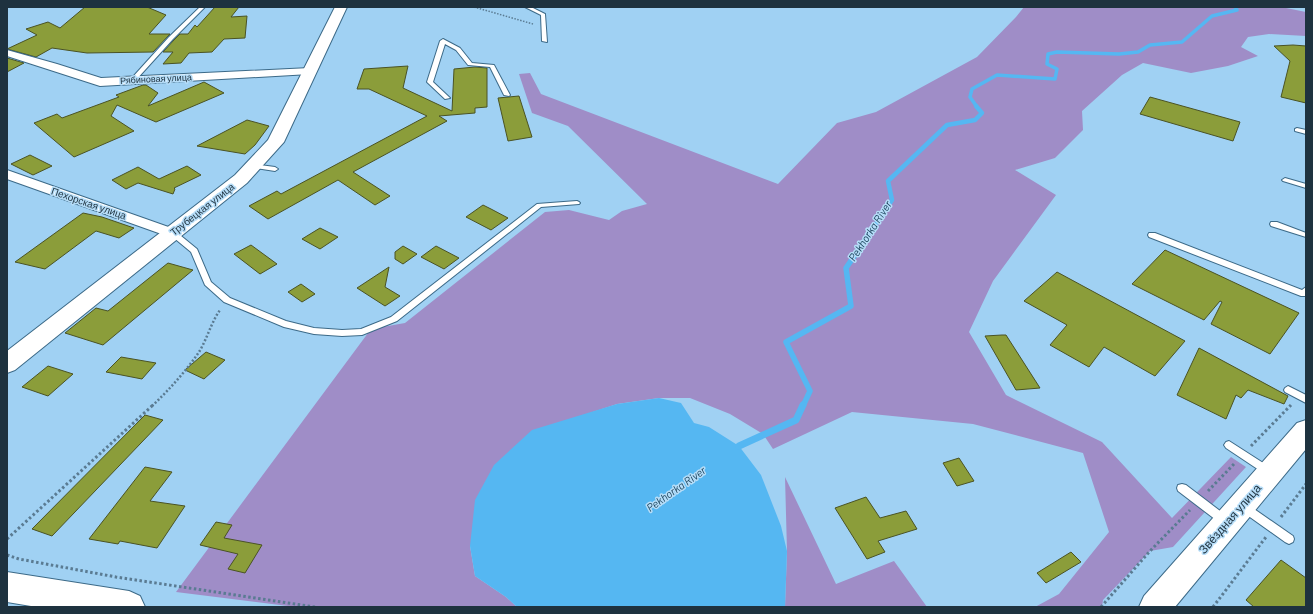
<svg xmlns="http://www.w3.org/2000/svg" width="1313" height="614" viewBox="0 0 1313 614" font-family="Barlow,sans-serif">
<rect width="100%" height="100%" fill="#a0d1f3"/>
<!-- green -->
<path fill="#9f8dc7" d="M1024,7H1281L1306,12V36L1269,34L1248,37L1241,47L1258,56L1228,66L1191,73L1143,63L1122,75L1082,111L1083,130L1055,158L1015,170L1056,195L993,281L969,332L1006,395L1102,442L1172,518L1231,457L1246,467L1173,547L1150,551L1103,600L1102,607H1035L1059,594L1109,532L1083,453L973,424L852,412L773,449L763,434L730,414L690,398H659L617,404L587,414L470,546L475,576L506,597L517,607H296L176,592L371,329L405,323L545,212L569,210L609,220L622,211L647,204L568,126L532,113L519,74L530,73L541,94L778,184L837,123L876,112L977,57L1016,17Z
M785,477L836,584L894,561L927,607H785L787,551Z"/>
<!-- water -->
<path fill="#55b7f2" d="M659,398L681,403L694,423L709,427L739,446L761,475L781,526L787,551L785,607H517L506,597L475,576L470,546L475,500L494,465L532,430L617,404Z"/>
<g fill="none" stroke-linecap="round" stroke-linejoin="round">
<!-- stream-far3 -->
<path stroke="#55b7f2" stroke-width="3.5" d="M977,107L970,97L972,89L997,75L1055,79L1057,69L1047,64L1048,54L1057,52L1119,54L1138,52L1150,45L1182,42L1212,16L1237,10L1235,7"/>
<!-- stream-far2 -->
<path stroke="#55b7f2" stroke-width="4.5" d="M865,240L892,200L888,181L947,125L975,120L982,113L976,106"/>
<!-- stream-far1 -->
<path stroke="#55b7f2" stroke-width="5.5" d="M803,406L810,391L786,342L851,306L846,268L866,239"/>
<!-- stream -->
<path stroke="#55b7f2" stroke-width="7" d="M739,446L796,420L803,405"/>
</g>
<!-- building -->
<path fill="#8b9d3a" stroke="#4a5324" d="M85,7H147L166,15L149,34H170L153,52L87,53L52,48L36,57L7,49L37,35L26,29L48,22L60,28Z
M215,7H239L231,17L247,16L245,38L224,39L212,52L189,53L181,63L163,64L173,52H163L174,40L180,34H188L195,25L197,27Z
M1293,45L1306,46V103L1281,97L1290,61L1274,46Z
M7,58L24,63L7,72Z
M408,66L403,88L452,111L454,69L475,67L487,68V107L475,108V113L439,116L447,121L353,172L390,196L375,205L338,180L268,219L249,206L277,191L281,194L427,116L369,89H357L364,69Z
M204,82L224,93L156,122L117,105L111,116L134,131L74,157L34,123L57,114L62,118L119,97L116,95L143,85H146L158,93L148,106Z
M519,96L532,137L508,141L498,98Z
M1150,97L1240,122L1233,141L1140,114Z
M247,120L269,126L255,145L245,154L197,146Z
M30,155L52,166L33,175L11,164Z
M187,166L201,175L174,188L175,189L173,194L138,183L126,189L112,180L138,167L159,179Z
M483,205L491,209L508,218L491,230L466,217Z
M83,213L102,217L134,228L119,238L96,231L45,269L15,262Z
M320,228L338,237L320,249L302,239Z
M251,245L277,264L260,274L234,254Z
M403,246L417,254L403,264L395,259V252Z
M436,246L459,258L444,269L421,257Z
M1165,250L1299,313L1270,354L1211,324L1222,302L1220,301L1204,320L1132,284Z
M168,263L193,270L103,345L65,333L96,308L108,311Z
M389,267L385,287L400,296L385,306L357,288Z
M1057,272L1118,305L1185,341L1155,376L1104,347L1089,367L1050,345L1067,325L1024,301Z
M301,284L315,294L302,302L288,292Z
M1002,335H1006L1040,388L1016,390L985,336Z
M1199,348L1288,396L1284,404L1248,390L1241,398L1236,395L1226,419L1177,395Z
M206,352L225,360L204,379L185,370Z
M121,357L156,363L142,379L106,372Z
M48,366L73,374L48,396L22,387Z
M145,415L163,420L52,536L32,529Z
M959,458L974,481L957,486L943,463Z
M145,467L172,472L150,501L185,506L157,548L120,541L118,544L89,539Z
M866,497L880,518L906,511L917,529L878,541L885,552L867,559L835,508Z
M216,522L232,525L224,538L262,545L245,573L228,569L238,554L200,545Z
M1071,552L1081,562L1046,583L1037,573Z
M1281,560L1306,578V607H1254L1246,600Z"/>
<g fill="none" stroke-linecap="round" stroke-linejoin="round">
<!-- service casing -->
<g stroke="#3c6a88" stroke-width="2">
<path id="service" d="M200,7H205L173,39L135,81H131V79L169,37Z
M525,7H531L545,14L547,42L542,41L541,15Z
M443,39L460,48L472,63L494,65L510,95L509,96L504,95L490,67L468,65L456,50L445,44L433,82L450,98L445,99L427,82L440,41Z
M1297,128L1306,130V134L1295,131V129Z
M252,164L275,167L278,169L275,171L250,167L249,166Z
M1285,178L1306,184V188L1283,181L1282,180Z
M577,201L579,202L580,203L579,204L541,207L397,321L362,335L342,336L314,334L284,327L224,302L205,285L191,252L168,233L169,231H175L197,249L211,282L230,298L286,321L314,328L342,330L361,329L391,317L537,204Z
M1271,222H1277L1306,233V237L1271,226L1270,224Z
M1149,233H1155L1302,290L1306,287V296H1301L1149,237L1148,235Z
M1288,386L1306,395V403L1285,392L1284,390L1285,388Z
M1229,441L1271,468L1273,471L1271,474L1268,475L1265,474L1226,448L1224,445L1226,442Z
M1182,484L1186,485L1228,517L1229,520L1228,523L1224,525L1220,523L1178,491L1177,488L1178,485Z
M1244,502L1293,536L1294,539L1293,542L1289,544L1285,542L1240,510L1239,507L1240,504Z"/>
</g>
<!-- minor casing -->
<g stroke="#3c6a88" stroke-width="2">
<path id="minor" d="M7,50L57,64L101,78L310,68L314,69L316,71L314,73L310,74L100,86L7,56Z
M7,170L177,230L180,233L177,236L172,238L167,236L7,179Z"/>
</g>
<!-- secondary casing -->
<g stroke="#3c6a88" stroke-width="2">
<path id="secondary" d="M335,7H347L284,142L247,183L15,370L7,373V351L235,175L268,140Z"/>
</g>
<!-- primary casing -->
<g stroke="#3c6a88" stroke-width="2">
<path id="primary" d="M1306,420V449L1175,607H1139L1144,596L1297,423Z
M7,572L129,591L140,596L145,607H37L7,602Z"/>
</g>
<!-- path-far2 -->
<path stroke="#5a7b92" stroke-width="1.5" stroke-dasharray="1.5 1.5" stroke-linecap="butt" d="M474,7L533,24"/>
<!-- path-far1 -->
<path stroke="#5a7b92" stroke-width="2.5" stroke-dasharray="2 2" stroke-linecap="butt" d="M152,406C169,390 186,371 199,352C207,339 211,323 220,310"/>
<!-- path -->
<path stroke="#5a7b92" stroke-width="3" stroke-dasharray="2.5 2.5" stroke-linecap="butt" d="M1251,446L1291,405
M1208,491L1234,464
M1281,517L1306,484
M7,539L153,405
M7,555L19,559L116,577L315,607
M1101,607L1150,551L1190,510
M1213,607L1266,537"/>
<!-- service -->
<use href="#service" fill="#fff" fill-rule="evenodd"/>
<!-- minor -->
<use href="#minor" fill="#fff" fill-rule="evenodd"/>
<!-- secondary -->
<use href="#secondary" fill="#fff" fill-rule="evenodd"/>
<!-- primary -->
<use href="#primary" fill="#fff" fill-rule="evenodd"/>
</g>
<g text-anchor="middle" stroke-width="3" stroke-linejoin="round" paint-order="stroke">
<!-- far-street labels -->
<g font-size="9" fill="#1e323f" stroke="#b6ddf8">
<text transform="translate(156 79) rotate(-3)" y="3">Рябиновая улица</text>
</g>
<!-- street labels -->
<g font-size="10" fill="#1e323f" stroke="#b6ddf8">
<text transform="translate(89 203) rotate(19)" y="4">Пехорская улица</text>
<text transform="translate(202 209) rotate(-38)" y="4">Трубецкая улица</text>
</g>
<!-- water labels -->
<g font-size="11" font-style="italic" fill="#163f58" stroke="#b6ddf8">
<text transform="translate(870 231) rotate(-57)" y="4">Pekhorka River</text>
<text transform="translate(676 489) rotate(-35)" y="4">Pekhorka River</text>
</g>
<!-- near-street labels -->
<g font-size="12" fill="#1e323f" stroke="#b6ddf8">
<text transform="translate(1230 519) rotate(-49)" y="4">Звёздная улица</text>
</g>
</g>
<!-- border -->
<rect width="1313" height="614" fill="none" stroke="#1e323f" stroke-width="16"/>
</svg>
